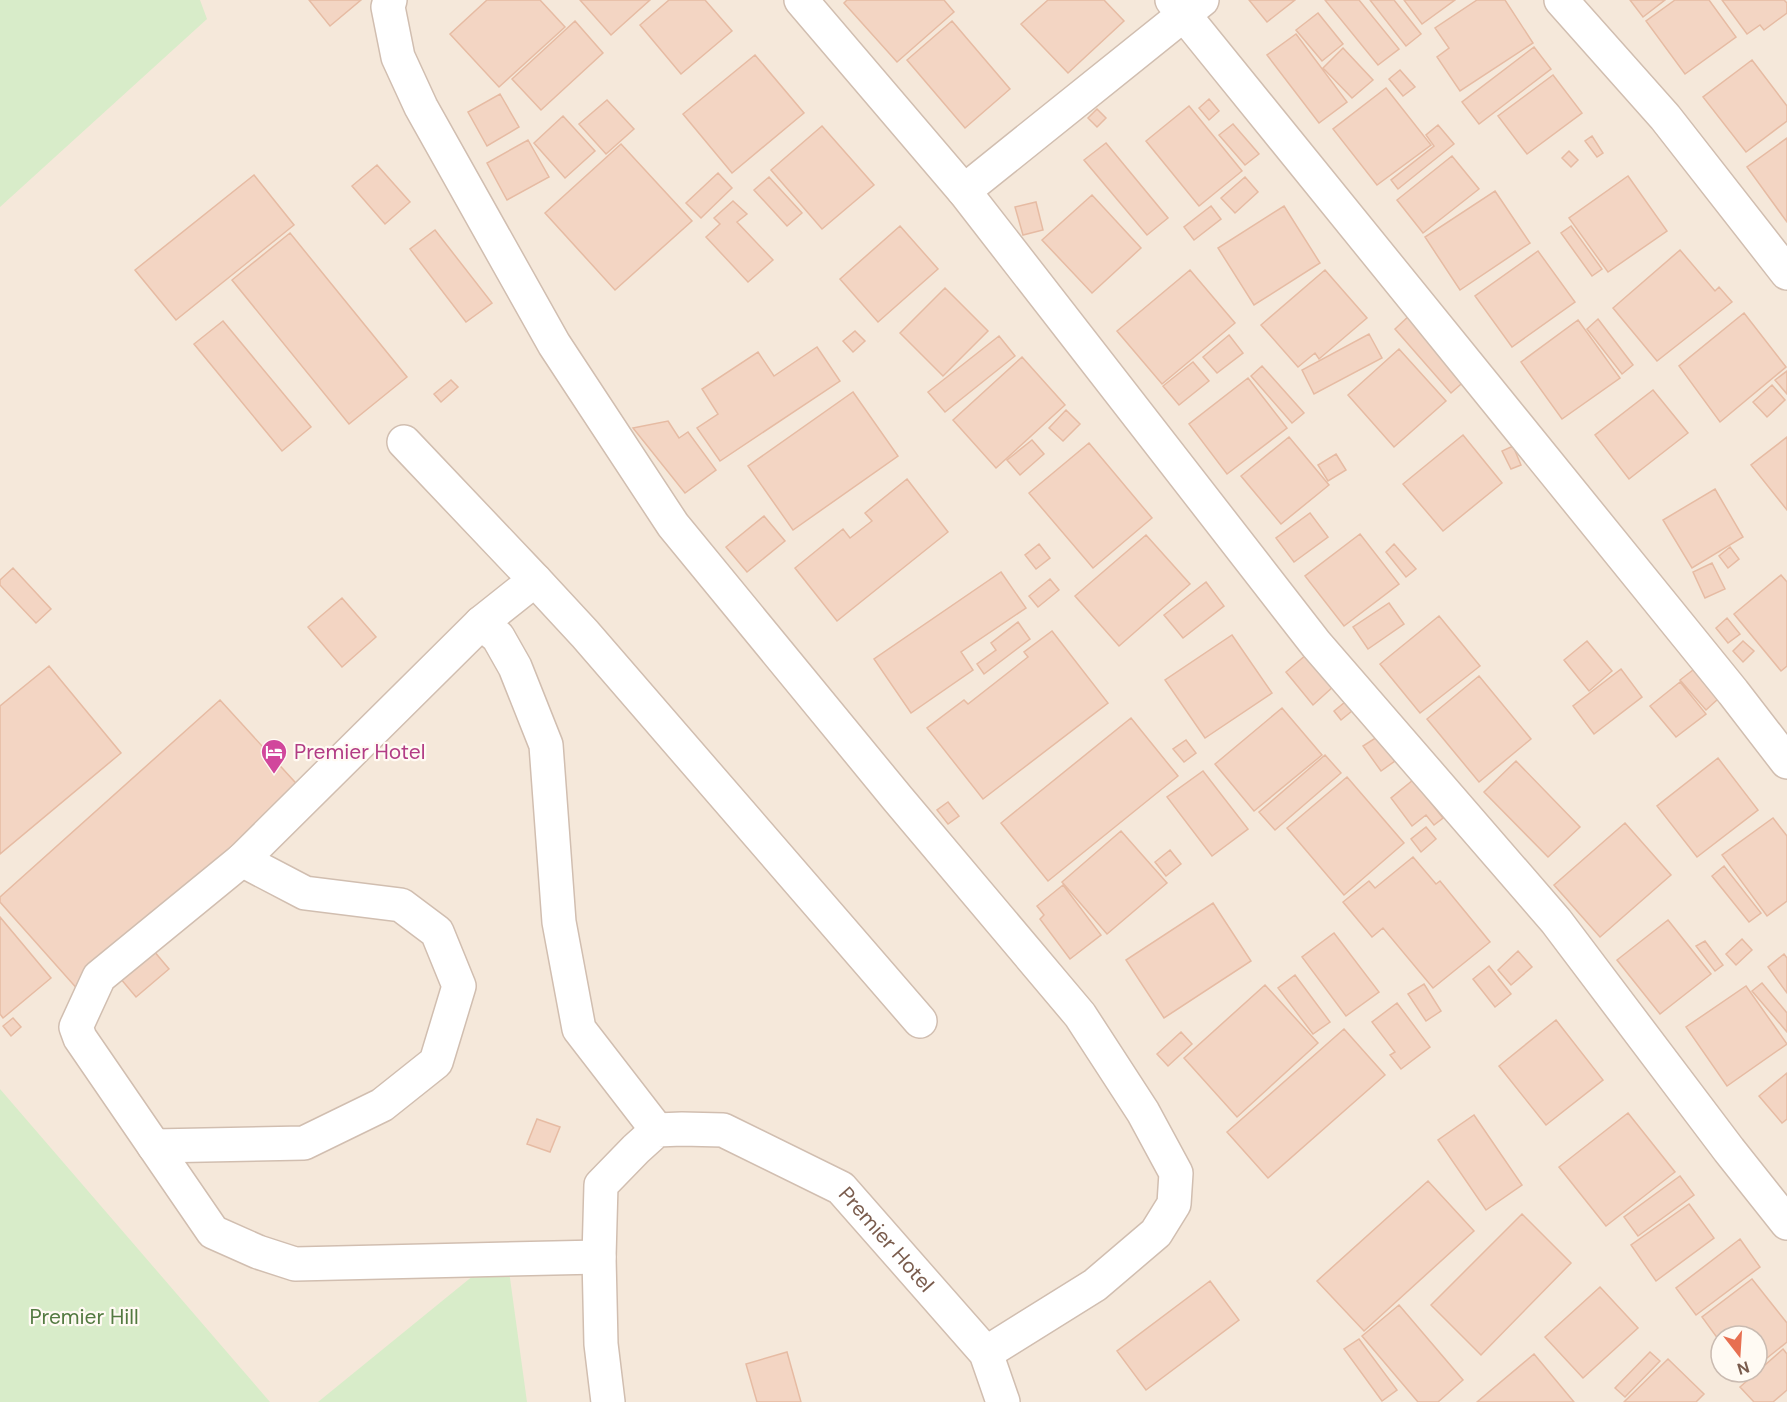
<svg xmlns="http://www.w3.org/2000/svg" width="1787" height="1402" viewBox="0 0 1787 1402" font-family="'DM Sans',sans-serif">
<rect width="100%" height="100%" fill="#fdf6ec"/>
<!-- residential -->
<path fill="#f5e8da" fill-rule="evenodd" d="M0,0H1787V1402H0ZM1721,1336H1757V1372H1721Z"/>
<!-- green -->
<path fill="#d8ecc9" d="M0,0H200L207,19L0,207Z
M0,1089L270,1402H0Z
M506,1249L527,1402H318Z"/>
<!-- building -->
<path fill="#f3d5c3" stroke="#e6bba3" stroke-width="1.5" d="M309,0H361L330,26Z
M487,0H540L565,27L499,87L450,34Z
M580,0H650L611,35Z
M669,0H705L732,31L681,74L640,25Z
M847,0H944L954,12L897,62L844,3Z
M1048,0H1104L1124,21L1068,73L1021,24Z
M1249,0H1295L1267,22Z
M1325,0H1359L1399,49L1378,65Z
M1370,0H1394L1421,34L1406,46Z
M1404,0H1455L1422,24Z
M1477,0H1505L1533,43L1460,91L1437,57L1449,48L1435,28Z
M1630,0H1665L1643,17Z
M1675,0H1709L1736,37L1685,74L1646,21Z
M1722,0H1784L1787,3V13L1764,30L1760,25L1747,34Z
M1318,13L1343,44L1322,61L1296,30Z
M575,21L603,53L541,110L512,79Z
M952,21L1010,89L965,128L907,60Z
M1296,34L1347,102L1319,123L1267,55Z
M1534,47L1551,69L1479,124L1462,102Z
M1343,48L1373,80L1352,98L1323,68Z
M755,55L804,113L732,173L683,114Z
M1752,60L1787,106V121L1746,152L1703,97Z
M1400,70L1415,87L1403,96L1389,79Z
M1553,75L1582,113L1527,154L1498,116Z
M1386,88L1431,145L1377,185L1333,129Z
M500,94L519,127L487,146L468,112Z
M1209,99L1219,111L1209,120L1199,108Z
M607,100L634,129L606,154L579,124Z
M1189,106L1242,171L1199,206L1146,141Z
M1097,109L1106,118L1097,127L1088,118Z
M563,116L595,151L565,178L534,143Z
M1233,124L1259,154L1245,165L1219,135Z
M1438,125L1454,144L1398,189L1391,180L1434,146L1426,135Z
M822,126L874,185L822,229L771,170Z
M1592,136L1603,153L1597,157L1585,141Z
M1787,138V222L1747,167Z
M528,140L549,177L507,200L487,163Z
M1106,143L1168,218L1147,235L1084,160Z
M621,144L692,221L615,290L545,213Z
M1569,151L1578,160L1571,167L1562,158Z
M1452,156L1479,189L1423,233L1397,200Z
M377,165L410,202L385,224L352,186Z
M718,173L732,188L701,218L686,203Z
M254,175L294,225L176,320L135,270Z
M1628,176L1667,231L1608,272L1569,218Z
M769,177L802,213L787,226L754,190Z
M1245,177L1258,192L1235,213L1221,198Z
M1495,191L1530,243L1460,290L1425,237Z
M1092,195L1141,248L1092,293L1042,240Z
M733,201L747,214L737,222L773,260L748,282L706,237L720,224L714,218Z
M1036,202L1043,230L1023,235L1015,207Z
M1211,206L1221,219L1194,240L1184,227Z
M1284,206L1320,263L1254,305L1218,248Z
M900,226L938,269L878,322L840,279Z
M1571,226L1602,269L1592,276L1561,233Z
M435,230L492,303L466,322L410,249Z
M290,233L407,377L349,424L232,280Z
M1680,250L1715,291L1719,287L1732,302L1657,361L1613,308Z
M1538,251L1575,302L1512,347L1475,296Z
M1190,270L1235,323L1162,384L1117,331Z
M1325,270L1367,318L1319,359L1315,353L1298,367L1261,325Z
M945,288L988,331L943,376L900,333Z
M1412,313L1469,377L1451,393L1395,329Z
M1744,313L1786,367L1720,422L1679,366Z
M1598,319L1633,365L1622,374L1587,329Z
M1578,320L1620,378L1562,419L1521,362Z
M223,321L311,427L282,451L194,344Z
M855,331L865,341L853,352L843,341Z
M1369,334L1382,358L1314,394L1302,370Z
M1229,335L1243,353L1217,373L1203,357Z
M999,336L1015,356L945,412L928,392Z
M817,347L840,381L720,461L697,428L718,414L702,389L758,352L774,376Z
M1399,349L1446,401L1394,447L1348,395Z
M1022,357L1065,405L996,468L953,420Z
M1193,362L1209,381L1179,405L1163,386Z
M1262,366L1304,413L1292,423L1251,376Z
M1787,371V394L1775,380Z
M1248,378L1287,428L1227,474L1189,424Z
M451,380L458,387L441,402L434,394Z
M1772,385L1785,400L1767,417L1753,402Z
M1653,390L1688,433L1629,479L1595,435Z
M853,392L898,456L793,530L748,466Z
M1066,410L1080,424L1063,441L1049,428Z
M668,421L679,438L688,432L716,470L685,493L633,428Z
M1463,435L1502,483L1443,531L1403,484Z
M1289,437L1329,485L1281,524L1241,476Z
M1787,437V510L1751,465Z
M1032,440L1044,454L1020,475L1007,460Z
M1089,443L1152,518L1093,568L1029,493Z
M1513,446L1521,465L1511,469L1502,451Z
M1336,454L1346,470L1328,481L1318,465Z
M907,479L948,532L837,621L795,568L843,529L850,538L872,521L865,513Z
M1715,489L1743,537L1692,568L1663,520Z
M1310,513L1328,537L1294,562L1276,538Z
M764,516L785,541L747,572L726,547Z
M1360,534L1399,584L1344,626L1305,576Z
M1146,535L1190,584L1119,646L1075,596Z
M1039,544L1050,558L1036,569L1025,555Z
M1394,544L1416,569L1406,577L1386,552Z
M1730,547L1739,559L1728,568L1719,556Z
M1712,563L1725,589L1705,598L1693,572Z
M13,568L51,609L36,623L0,585V580Z
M1001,572L1026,608L961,652L973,670L911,713L874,659Z
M1781,575L1787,582V666L1781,671L1734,614Z
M1050,579L1059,590L1038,607L1029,596Z
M1206,582L1224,606L1183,638L1164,615Z
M342,598L376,637L342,667L308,627Z
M1389,603L1404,624L1368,649L1353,627Z
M1439,616L1480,666L1420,713L1380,664Z
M1727,618L1740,634L1728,643L1716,628Z
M1018,622L1030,639L984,674L977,664L996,650L991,643Z
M1052,631L1108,703L983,799L927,728L964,700L968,704L1028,657L1024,652Z
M1232,635L1272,693L1205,738L1165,680Z
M1587,641L1612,671L1589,691L1564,660Z
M1743,641L1754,651L1743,662L1733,651Z
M1307,654L1334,686L1313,705L1286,672Z
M49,666L121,753L0,854V706Z
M1621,669L1642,697L1594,734L1573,706Z
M1693,670L1718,699L1706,710L1680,680Z
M1479,676L1531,739L1479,782L1427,719Z
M1680,682L1706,714L1676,737L1650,706Z
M220,700L304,792L80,992L0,902V897Z
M1345,702L1352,711L1341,720L1334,711Z
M1282,708L1322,755L1254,811L1215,764Z
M1131,718L1178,776L1048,881L1001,823Z
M1377,737L1395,761L1381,771L1363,746Z
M1186,740L1196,753L1184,762L1173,749Z
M1325,755L1341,773L1275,830L1259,812Z
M1718,758L1758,810L1697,857L1657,806Z
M1516,761L1580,827L1548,857L1484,792Z
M1203,771L1248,829L1212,856L1167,797Z
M1347,777L1404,843L1344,895L1287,828Z
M1413,780L1443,818L1434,825L1426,815L1412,826L1391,798Z
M948,802L959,816L948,824L937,810Z
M1773,818L1787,836V901L1767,916L1722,855Z
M1625,823L1671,875L1600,937L1554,885Z
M1426,827L1436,839L1421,852L1411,839Z
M1121,831L1167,883L1107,934L1062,882Z
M1170,850L1181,864L1166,876L1155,862Z
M1413,857L1436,884L1440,881L1490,942L1433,988L1383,928L1372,937L1343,902L1369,881L1375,888Z
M1724,866L1761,913L1749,922L1712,876Z
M1063,885L1101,935L1070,959L1040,919L1044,915L1037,906Z
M1213,903L1251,961L1164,1018L1126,960Z
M0,917L51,978L3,1018L0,1014Z
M1668,920L1711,974L1660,1014L1617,960Z
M1334,933L1379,992L1346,1016L1302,957Z
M1742,939L1752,950L1736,965L1726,954Z
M1705,941L1723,965L1715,971L1696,946Z
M148,944L169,969L136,997L115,972Z
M1518,951L1532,967L1511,985L1498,970Z
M1784,954L1787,958V993L1768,967Z
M1489,966L1511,994L1495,1007L1473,979Z
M1295,975L1330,1022L1313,1034L1278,988Z
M1762,983L1787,1013V1032L1752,991Z
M1424,984L1441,1011L1426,1021L1408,994Z
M1265,985L1318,1043L1237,1117L1184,1058Z
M1746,986L1787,1044L1727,1086L1686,1027Z
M1397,1003L1430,1047L1401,1069L1390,1055L1395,1052L1372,1022Z
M13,1018L21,1027L11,1036L3,1026Z
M1556,1020L1603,1080L1546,1125L1499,1066Z
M1344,1029L1385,1075L1268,1178L1227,1132Z
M1181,1032L1192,1044L1168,1066L1157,1054Z
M1787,1073V1119L1782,1123L1759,1096Z
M1628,1113L1675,1172L1606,1226L1559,1167Z
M1474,1115L1522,1185L1486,1210L1438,1140Z
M537,1119L560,1127L550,1152L527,1144Z
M1680,1176L1694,1195L1638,1236L1624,1217Z
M1428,1181L1474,1231L1364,1331L1317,1281Z
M1689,1204L1714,1238L1656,1281L1631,1245Z
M1522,1214L1571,1263L1481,1355L1431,1305Z
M1740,1239L1760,1267L1696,1315L1676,1288Z
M1752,1279L1787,1323V1342L1757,1366V1336H1721V1343L1702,1317Z
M1210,1281L1239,1320L1146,1390L1117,1351Z
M1600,1287L1638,1328L1583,1378L1545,1337Z
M1399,1305L1463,1380L1438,1402H1418L1362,1336Z
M1359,1339L1397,1390L1382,1401L1344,1349Z
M1783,1349L1787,1354V1390L1773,1402H1754L1740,1387Z
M787,1352L801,1402H757L746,1364Z
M1650,1352L1660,1361L1625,1397L1615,1388Z
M1534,1354L1574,1402H1477Z
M1668,1359L1704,1394L1696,1402H1624Z"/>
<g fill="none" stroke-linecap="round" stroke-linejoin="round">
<!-- minor casing -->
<g stroke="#d1beb0" stroke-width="36">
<g id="minor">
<path d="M390,0L388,7L398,57L421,107L554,344L673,525L898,799L1080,1015L1143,1112L1176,1173L1174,1204L1156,1233L1095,1285L986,1353"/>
<path d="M801,0L964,191L1316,644L1556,921L1729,1150L1787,1223"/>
<path d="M1172,0L1733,692L1787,762"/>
<path d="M1561,0L1665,117L1787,273"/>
<path d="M964,191L1202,0"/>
<path d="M404,442L535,580"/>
<path d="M481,623L498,637L515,667L546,745L559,922L579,1029L657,1130"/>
<path d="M154,1146L304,1143L382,1105L436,1062L459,986L437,932L401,905L305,893L242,860"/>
<path d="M599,1257L295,1264L258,1252L213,1232L80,1038L76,1027L99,977L242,860L481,623L535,580L585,634L920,1021"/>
<path id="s1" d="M608,1402L601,1344L599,1257L601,1185L636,1149L657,1130L682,1129L723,1130L841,1188L986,1353L1003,1402"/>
</g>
</g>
<!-- minor -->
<use href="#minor" stroke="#fff" stroke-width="33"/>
</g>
<!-- icons -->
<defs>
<g id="hotel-pin" transform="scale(1.35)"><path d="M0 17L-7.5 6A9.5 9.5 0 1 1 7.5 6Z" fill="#d1479c" stroke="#fffaf3"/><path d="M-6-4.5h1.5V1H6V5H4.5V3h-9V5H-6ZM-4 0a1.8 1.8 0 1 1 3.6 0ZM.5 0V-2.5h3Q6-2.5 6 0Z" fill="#fff"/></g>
</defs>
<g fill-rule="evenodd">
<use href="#hotel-pin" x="274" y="752"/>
</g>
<g text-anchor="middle" stroke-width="4.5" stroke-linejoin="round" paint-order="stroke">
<!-- hotel labels -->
<g font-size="21" fill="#b23c85" stroke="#fffaf3" text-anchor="start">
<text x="294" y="759">Premier Hotel</text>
</g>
<!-- street labels -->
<g font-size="21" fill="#7a5c4d" stroke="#fffaf3">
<text dy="7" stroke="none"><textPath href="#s1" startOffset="562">Premier Hotel</textPath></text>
</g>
<!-- park labels -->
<g font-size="21" fill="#537a41" stroke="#fffaf3">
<text x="84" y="1324">Premier Hill</text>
</g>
</g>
<!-- north arrow -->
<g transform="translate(1739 1354) rotate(163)"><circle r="28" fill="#fffaf3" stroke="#cabbb1" stroke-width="1.5"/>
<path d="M0-4.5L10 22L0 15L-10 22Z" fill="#e76f51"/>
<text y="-9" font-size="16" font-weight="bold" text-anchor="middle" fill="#7a5c4d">N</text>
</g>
</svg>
